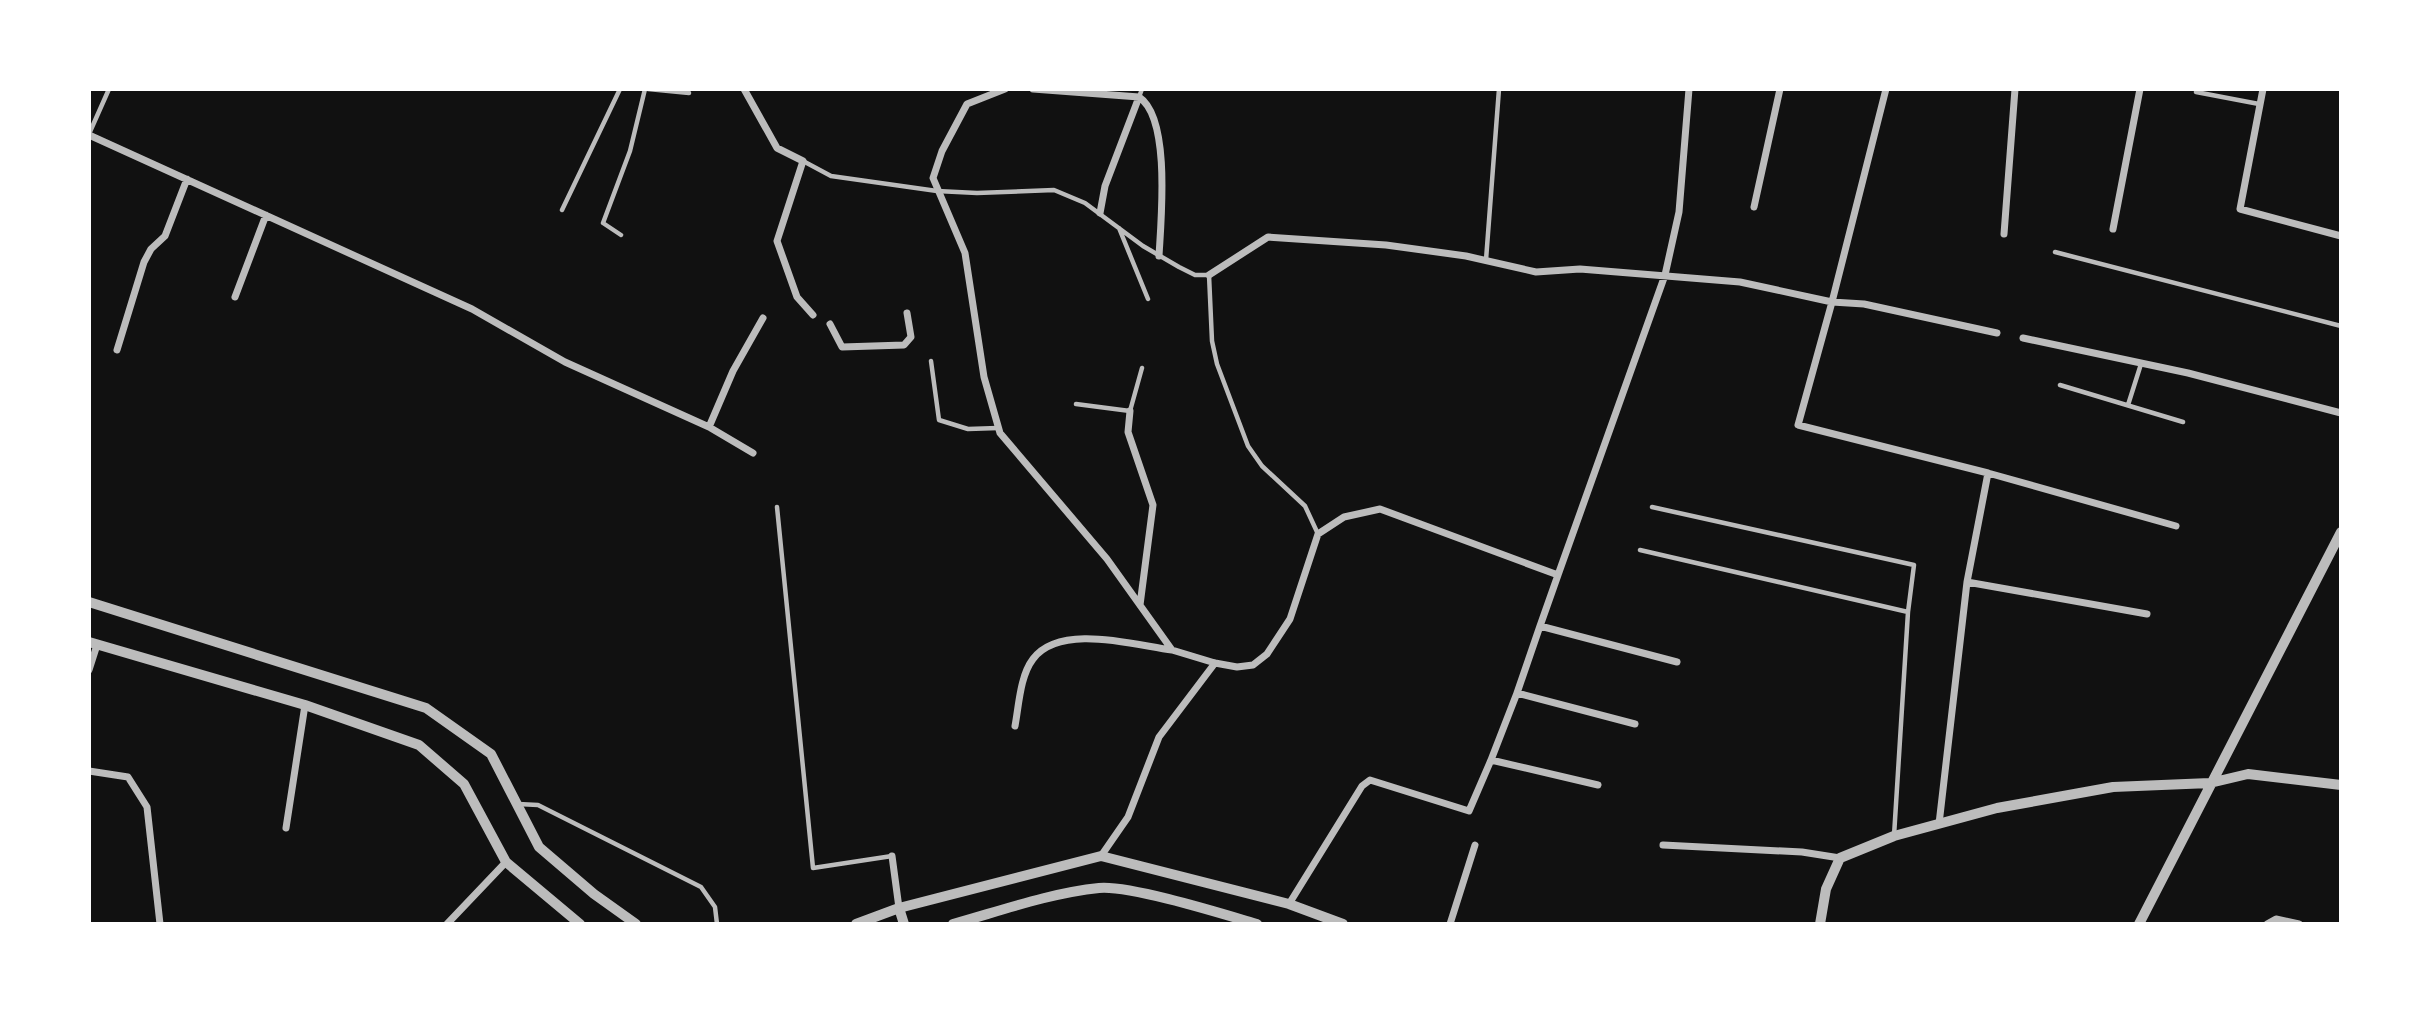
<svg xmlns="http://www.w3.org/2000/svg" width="2430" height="1013" viewBox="0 0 2430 1013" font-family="'Work Sans',sans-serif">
<rect width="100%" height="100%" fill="#111"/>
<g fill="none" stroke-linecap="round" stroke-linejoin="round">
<!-- service -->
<path stroke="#bcbcbc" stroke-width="4.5" d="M648,89L689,93
M2196,92L2259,104
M1139,97L1142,89
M89,134L109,89
M803,161L831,176L937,191L977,193L1054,190L1085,203L1143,246L1179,267L1195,275H1209L1212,341L1217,364L1248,446L1262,466L1305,506L1318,534
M562,210L620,89
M1119,228L1148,299
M621,235L603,223L630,151L645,89
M2055,252L2341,326
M1486,260L1499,89
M931,361L939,420L968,429L998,428
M2060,385L2183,422
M1076,404L1130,411L1142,368
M2128,405L2141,364
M777,507L813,868L892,856
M1652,507L1914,565L1908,612
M1640,550L1908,612L1894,836
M518,804L538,805L701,887L715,907L717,924"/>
<!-- minor -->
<path stroke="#bcbcbc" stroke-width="7" d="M744,89L777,148L803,161L777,241L797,297L813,315
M1005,89L967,104L942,151L933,178L965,253L984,377L1000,433L1107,559L1172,650L1215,663L1237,667L1253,665L1267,654L1290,619L1318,534L1344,517L1380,509L1558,575L1540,626L1677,662
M1033,89L1139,97C1171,118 1161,220 1159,256
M1886,89L1832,302L1864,304L1997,333
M2263,89L2240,209L2341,236
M89,135L472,309L565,362L709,427L753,453
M1754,207L1780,89
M1100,213L1105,186L1139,97
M2113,229L2140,89
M2004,234L2015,89
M1209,275L1268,237L1386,245L1466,256L1536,272L1580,269L1740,282L1832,302L1798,425L1988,473L1967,582L1939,824
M235,297L266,215
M830,324L842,347L904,345L911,337L907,313
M2023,338L2188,373L2341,413
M117,350L144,262L151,249L165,236L187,179
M1130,411L1128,432L1153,505L1140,605
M709,427L733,371L763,318
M1988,473L2176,526
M1558,575L1665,275L1679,212L1689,89
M1967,582L2147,614
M1540,626L1517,693L1635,724
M89,670L97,645
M1015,726C1019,705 1020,676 1033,659C1060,623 1134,645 1172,650
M1491,760L1517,693
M89,771L128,777L147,807L160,924
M286,828L305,705
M1663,845L1802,852L1840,858
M892,856L899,908
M1101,856L1128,817L1159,737L1215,663
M1289,904L1362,786L1370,780L1469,811L1491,760L1598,785
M447,924L506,862
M1450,924L1475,845
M2267,924L2276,919L2299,924"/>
<!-- tertiary -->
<path stroke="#bcbcbc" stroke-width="10" d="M89,602L426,708L491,754L539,847L594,894L636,924
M89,642L305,705L419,745L464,784L506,862L580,924
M899,908L904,924
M856,924L899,908L1101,856L1289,904L1343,924
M953,924C1000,911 1050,893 1099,888C1130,885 1223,914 1257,924
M1820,924L1826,889L1840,858L1894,836L1997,808L2113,787L2210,783L2248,774L2341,785
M2139,924L2341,532"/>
</g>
<!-- border -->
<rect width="2430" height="1013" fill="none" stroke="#ffffff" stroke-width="182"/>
</svg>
